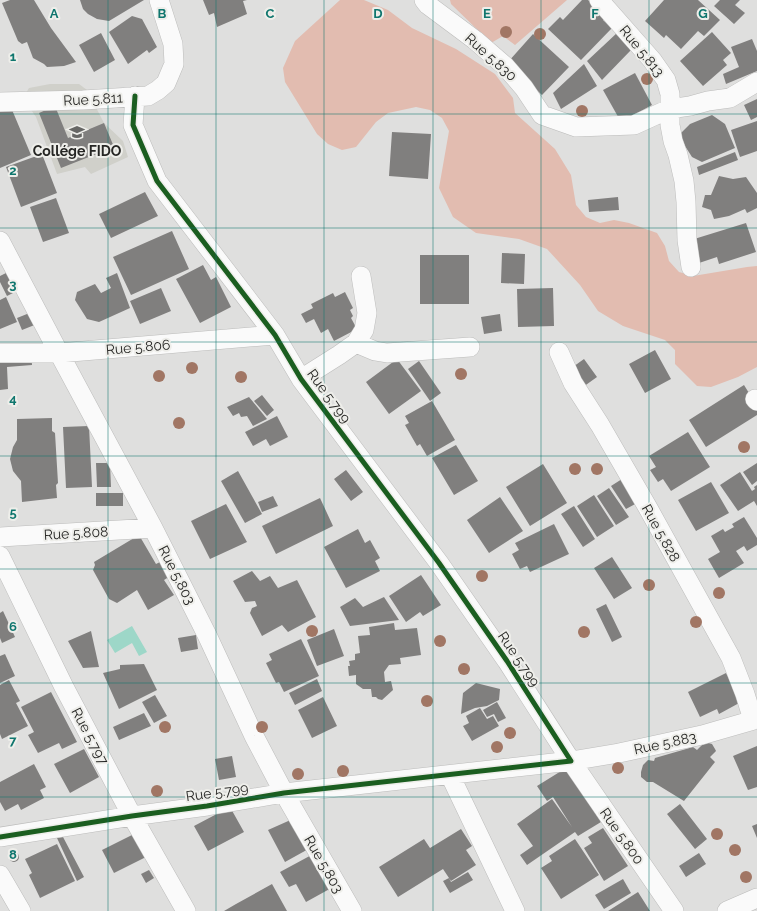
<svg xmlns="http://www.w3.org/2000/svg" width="757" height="911" viewBox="0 0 757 911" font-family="Raleway,sans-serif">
<rect width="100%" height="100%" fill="#dfdfde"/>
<!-- built -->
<path fill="#d0d0ca" d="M50,84H79L87,90L104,123L123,141L128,157L91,174L85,167L57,174L36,117L23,98L29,88Z"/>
<!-- forest -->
<path fill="#e2bcb0" d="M340,0H364L388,10L412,28L456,49L495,74L513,98L515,113L555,149L571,175L576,205L586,217L600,223L614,220L629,223L657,233L665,246L669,261L679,272L693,276L747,267L757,266V367L738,377L711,387L697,386L675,364V350L665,340L623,326L598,311L580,285L547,249L519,239L476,233L453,217L439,188L449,131L442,118L430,110L416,107L388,113L376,122L356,147L342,150L328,144L317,134L285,82L283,68L295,41Z
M450,0H567L515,45L503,36L491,43L451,4Z"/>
<!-- water -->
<path fill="#9dd7c8" d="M132,626L147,652L139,656L132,643L115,653L107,640Z"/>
<!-- building -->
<path fill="#807f7e" d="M10,0H34L51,28L76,62L64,66L47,67L44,64L33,58L27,42L22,44L18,41L2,3Z
M80,0H144L109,21L97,19L88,14L83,9Z
M203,0H247L243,1L247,14L217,27L214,13L209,15Z
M582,0H588L606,17L603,20L612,28L581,60L548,29L560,17L563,20Z
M664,0H698L720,20L704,36L698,31L681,49L666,35L664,38L645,21Z
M720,0H740L735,5L745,13L734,24L714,6Z
M132,16L142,19L157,47L149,53L147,50L128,64L109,32Z
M618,32L631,50L602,80L587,61Z
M712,32L731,53L723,60L727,65L703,86L680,61Z
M101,33L115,60L94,72L79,45Z
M533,34L569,67L542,95L507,63Z
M752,39L757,51V71L726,84L723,74L739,67L731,47Z
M584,64L597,86L561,109L553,93Z
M635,73L652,105L621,122L603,90Z
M757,99V117L751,120L744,105Z
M10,105L31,155L0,168V109Z
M55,106L68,138L104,123L114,147L61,168L39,113Z
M712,115L725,124L735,148L702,162L692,157L685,146L680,134L690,124Z
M757,121V151L740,157L731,130Z
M392,132L431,134L428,179L389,176Z
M735,152L738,160L699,175L697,167Z
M42,154L57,193L21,207L6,167Z
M719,176L733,179L746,177L757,193V208L747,213L745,209L729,216L714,219L711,210L702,207L705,195H711Z
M145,192L158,216L111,238L99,214Z
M618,197L619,210L589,212L588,200Z
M56,198L69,233L43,242L30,207Z
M746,223L756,252L719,264L717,257L699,263L691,240Z
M172,231L189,269L131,295L113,257Z
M502,253L525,254L524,284L501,283Z
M420,255H469V304H420Z
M203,265L211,280L216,277L231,307L200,323L176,279Z
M10,271L19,290L7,296L0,282V276Z
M117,273L130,308L99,322L87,319L75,300L77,292L95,284L101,293L111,288L106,278Z
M161,288L171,311L140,324L130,301Z
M553,288L554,326L518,327L517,289Z
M345,292L353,308L350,310L353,316L351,318L357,329L334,341L328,329L321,333L314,319L306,323L301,314L313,308L311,304L333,293L335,297Z
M6,297L17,322L0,329V300Z
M32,312L37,324L22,330L17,318Z
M500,314L502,331L484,334L481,317Z
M655,350L671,379L645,393L629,364Z
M31,352L32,365L7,367L8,389L0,390V354Z
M397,359L421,391L389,414L366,382Z
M584,359L597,377L583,387L570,369Z
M419,361L441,393L430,401L408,369Z
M744,385L757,406V415L706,447L689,420Z
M262,395L274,410L267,416L254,401Z
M249,397L267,419L253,426L247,416L241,417L239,413L233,416L227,407Z
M432,401L455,440L427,456L420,444L417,446L405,425L409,423L405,416Z
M277,416L288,437L270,446L266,439L253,446L245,432Z
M52,418V431L55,433L58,483L56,485L57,498L22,502L21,481L13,471L10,459L13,447L17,440V419Z
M89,426L92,487L66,488L63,427Z
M688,432L710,467L671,491L663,479L658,482L650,470L656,467L649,456Z
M456,445L478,481L454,495L432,458Z
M96,463H110L111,487H97Z
M757,463V481L752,485L743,472Z
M543,464L567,503L530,526L506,487Z
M346,470L363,492L351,501L334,479Z
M238,471L262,514L245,523L221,481Z
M740,472L752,491L755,489L754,487L757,485V506L754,501L738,511L720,485Z
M622,479L637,503L626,509L611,486Z
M711,482L729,513L696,531L678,500Z
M609,488L629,517L616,525L597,496Z
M96,493H123V506H96Z
M594,495L614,526L597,537L577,506Z
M273,496L278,506L262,512L258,502Z
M500,497L523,531L489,553L467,520Z
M320,498L333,526L276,554L262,526Z
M226,504L247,542L210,559L191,521Z
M574,506L595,539L583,547L561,514Z
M744,517L757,538V545L747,551L744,546L736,551L744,563L719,578L708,559L720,552L711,536L723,529L725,532L734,527L732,524Z
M554,524L569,554L530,572L527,566L520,569L512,554L519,550L515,543Z
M358,529L365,543L370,540L380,558L375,561L380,571L346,588L324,547Z
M139,535L156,564L160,562L175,573L164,580L174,595L148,610L137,590L117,603L109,599L93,570L95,565L94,562Z
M612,557L632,588L614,599L594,568Z
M252,571L260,581L270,576L278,588L297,580L316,617L288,632L282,625L262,636L250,613L252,608L257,606L255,601L245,602L233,581Z
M421,575L441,605L423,616L420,612L406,622L389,596Z
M384,597L399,620L350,626L340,607L355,598L363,607Z
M606,604L622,637L612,642L596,609Z
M3,611L15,637L2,643L0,638V613Z
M394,623L395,630L417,628L421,655L400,658L401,664L389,665L384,672L385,682L391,681L393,690L382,700L378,699L376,697H372L371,689H363L356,684V675L349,676L348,666H350L349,661L355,660V654L360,653L358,636L370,635L369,627Z
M334,629L344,656L317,666L307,640Z
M91,631L99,667L83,668L68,641Z
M196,635L198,649L181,652L178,638Z
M301,639L319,676L284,692L279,682L276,683L266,663L272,660L269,654Z
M5,654L15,676L0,683V656Z
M144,664L157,690L119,709L103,673L120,669V665Z
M726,673L741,702L719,714L717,709L700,717L688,692Z
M317,679L322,691L295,705L289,693Z
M9,680L20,701L16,703L28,726L2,739L0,734V685Z
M476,683L500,689L499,700L487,706L475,708L461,714L463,693Z
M51,692L77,742L62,749L59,743L38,753L28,735L34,732L21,707Z
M155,695L167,716L154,723L142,702Z
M323,697L337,726L312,738L298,710Z
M497,702L506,718L498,722L494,714L487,717L483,710Z
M480,708L487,719L493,716L499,726L472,741L463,726L469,723L466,716Z
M144,713L151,726L119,740L113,727Z
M705,742L712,744L715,749L716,751L710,757L715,762L684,801L653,782H647L641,777V772L643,765L648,760L654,761L655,758L693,747L697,750Z
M757,746V787L748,790L733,756Z
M84,749L99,777L70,793L54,764Z
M232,756L236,777L219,780L215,759Z
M34,764L46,787L40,790L44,798L21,810L18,804L5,811L0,802V782Z
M566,768L601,822L578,836L575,832L527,865L520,855L533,846L517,824L552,799L572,827L553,797L547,801L537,786Z
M680,804L707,839L695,849L667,814Z
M230,807L244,832L208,851L194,826Z
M295,818L312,847L285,862L268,830Z
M757,824V838L752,826Z
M603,828L628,866L604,881L584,848L592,843L588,837Z
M461,829L472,846L466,850L476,865L451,881L443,869L398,897L379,867L424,839L430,848Z
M136,833L148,856L114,873L102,850Z
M63,837L84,877L77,881L57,838Z
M575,839L599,875L561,899L541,868L552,861L549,856Z
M57,844L75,881L40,898L29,875L32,873L25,859Z
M317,852L335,886L306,902L296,884L289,887L280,872Z
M9 857a5 5 0 1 1 10 0a5 5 0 1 1-10 0Z
M699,853L706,864L686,877L679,866Z
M149,870L154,878L146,883L141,874Z
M468,872L473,880L450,893L443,881L449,878L451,882Z
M623,879L631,893L604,909L595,895Z
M272,884L287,911H224L236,904Z
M638,892L650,911H608Z"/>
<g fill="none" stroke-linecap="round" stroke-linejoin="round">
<!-- minor casing -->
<g stroke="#bcbcbb" stroke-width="20">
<path id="minor" d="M424,0L428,5L475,40L505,66L524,88L542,115L576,127L634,125L669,109L690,106L708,101L730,98L757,82
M599,0L652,60L666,80L670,94V125L673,141L678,155L684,181L686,202L687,240L691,267
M0,102L83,100L148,96L158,90L166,83L174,64L173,44L159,0
M0,241L59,353L153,528L207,635L254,736L284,793L352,911
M356,343L375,351L387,353L470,347
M559,352L573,383L600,425L648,508L731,658L745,694L753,720
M0,353H59L275,335
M301,379L339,355L356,343L364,330L367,313L361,276
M755,399L757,401
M0,537L153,528
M0,556L64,687L132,816L186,911
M450,775L515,911
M0,837L132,816L207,806L284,793L571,761L507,661L439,563L301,379L275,335L157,181L133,125L135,96
M0,875L21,911
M674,911L571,761L619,753L702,735L757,719
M727,911L757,898"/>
</g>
<!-- minor -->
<use href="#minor" stroke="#fafafa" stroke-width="19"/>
<!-- cycleway casing -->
<g stroke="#eeeeea" stroke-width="8">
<path id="cycleway" d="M0,837L132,816L207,806L284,793L571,761L507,661L439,563L301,379L275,335L157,181L133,125L135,96"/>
</g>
<!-- cycleway -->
<use href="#cycleway" stroke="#1b5e20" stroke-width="5"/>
</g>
<!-- trees -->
<g fill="#a17664">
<circle cx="506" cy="32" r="6"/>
<circle cx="540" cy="34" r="6"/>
<circle cx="647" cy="79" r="6"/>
<circle cx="582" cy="111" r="6"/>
<circle cx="192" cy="368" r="6"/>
<circle cx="461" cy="374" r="6"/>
<circle cx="159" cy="376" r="6"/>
<circle cx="241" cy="377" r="6"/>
<circle cx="179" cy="423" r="6"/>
<circle cx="744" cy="447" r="6"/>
<circle cx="575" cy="469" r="6"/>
<circle cx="597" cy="469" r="6"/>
<circle cx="482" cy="576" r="6"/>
<circle cx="649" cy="585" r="6"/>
<circle cx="719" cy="593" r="6"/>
<circle cx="696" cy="622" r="6"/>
<circle cx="312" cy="631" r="6"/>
<circle cx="584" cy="632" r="6"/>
<circle cx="440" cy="641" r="6"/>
<circle cx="464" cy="669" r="6"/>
<circle cx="427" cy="701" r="6"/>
<circle cx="165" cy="727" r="6"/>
<circle cx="262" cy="727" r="6"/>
<circle cx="510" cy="733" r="6"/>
<circle cx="497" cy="747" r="6"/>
<circle cx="618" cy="768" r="6"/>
<circle cx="343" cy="771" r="6"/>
<circle cx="298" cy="774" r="6"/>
<circle cx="157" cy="791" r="6"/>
<circle cx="717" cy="834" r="6"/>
<circle cx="735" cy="850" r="6"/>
<circle cx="746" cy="877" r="6"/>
</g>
<!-- grid -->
<path fill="none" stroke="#0f766e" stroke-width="1" stroke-opacity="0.55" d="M108,0V911M216,0V911M324,0V911M433,0V911M541,0V911M649,0V911M0,114H757M0,228H757M0,342H757M0,456H757M0,569H757M0,683H757M0,797H757"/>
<!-- icons -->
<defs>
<g id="school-bare" transform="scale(1.2)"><path d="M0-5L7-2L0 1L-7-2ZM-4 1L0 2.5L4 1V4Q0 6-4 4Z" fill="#676765" stroke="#eeeeea" stroke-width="2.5" paint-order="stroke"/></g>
</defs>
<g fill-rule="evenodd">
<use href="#school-bare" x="77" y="132"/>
</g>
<g text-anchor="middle" stroke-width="4" stroke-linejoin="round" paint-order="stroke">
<!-- street labels -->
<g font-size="14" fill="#262624" stroke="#eeeeea">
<text transform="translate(642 51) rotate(51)" y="5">Rue 5.813</text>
<text transform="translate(491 57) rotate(42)" y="5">Rue 5.830</text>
<text transform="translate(93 99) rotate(-3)" y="5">Rue 5.811</text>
<text transform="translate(138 347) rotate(-5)" y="5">Rue 5.806</text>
<text transform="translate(329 396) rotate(54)" y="5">Rue 5.799</text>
<text transform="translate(76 533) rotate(-3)" y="5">Rue 5.808</text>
<text transform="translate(661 533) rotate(61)" y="5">Rue 5.828</text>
<text transform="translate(177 575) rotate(63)" y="5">Rue 5.803</text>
<text transform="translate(519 659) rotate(56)" y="5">Rue 5.799</text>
<text transform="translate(90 736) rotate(62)" y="5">Rue 5.797</text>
<text transform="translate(665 743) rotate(-12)" y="5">Rue 5.883</text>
<text transform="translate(217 792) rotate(-8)" y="5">Rue 5.799</text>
<text transform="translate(622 836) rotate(55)" y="5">Rue 5.800</text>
<text transform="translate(324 864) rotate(60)" y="5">Rue 5.803</text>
</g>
<!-- poi labels -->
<g font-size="14" font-weight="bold" fill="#262624" stroke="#eeeeea">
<text x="77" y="156">Collége FIDO</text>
</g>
</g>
<g font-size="13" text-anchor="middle" font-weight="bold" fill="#0f766e" stroke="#eeeeea" stroke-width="4" stroke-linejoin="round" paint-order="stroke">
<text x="54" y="18">A</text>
<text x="162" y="18">B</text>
<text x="270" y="18">C</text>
<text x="378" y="18">D</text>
<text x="487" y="18">E</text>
<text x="595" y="18">F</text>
<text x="703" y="18">G</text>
<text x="13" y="61">1</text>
<text x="13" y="175">2</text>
<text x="13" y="289">3</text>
<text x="13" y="403">4</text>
<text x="13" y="517">5</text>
<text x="13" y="631">6</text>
<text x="13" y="745">7</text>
<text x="13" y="859">8</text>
</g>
</svg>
